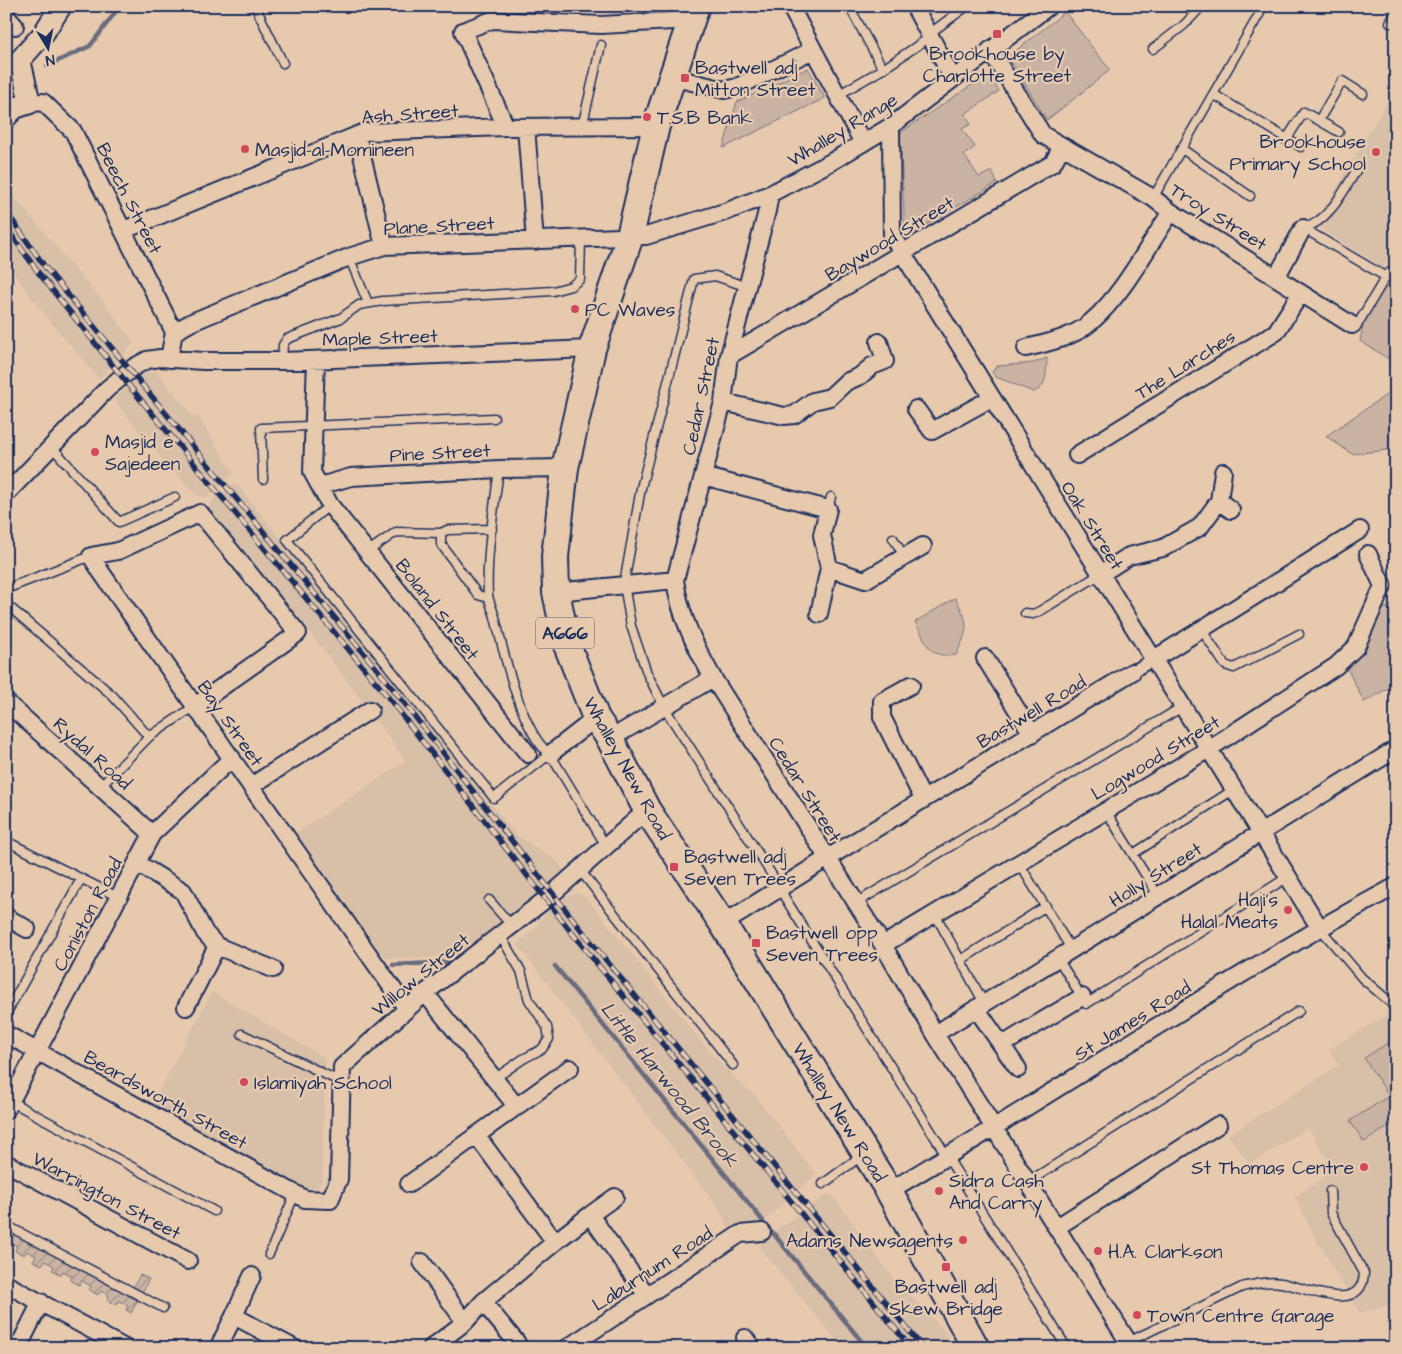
<svg xmlns="http://www.w3.org/2000/svg" width="1402" height="1354" viewBox="0 0 1402 1354" font-family="'Architects Daughter',sans-serif">
<defs>
<pattern id="garden-furrows" width="10" height="10" patternUnits="userSpaceOnUse" patternTransform="scale(1.25)"><rect width="10" height="10" fill="#cab3a2"/><path d="M-1 1l2-2M0 10L10 0M9 11l2-2" fill="none" stroke="#a39287"/></pattern>
</defs>
<rect width="100%" height="100%" fill="#e7caae"/>
<filter id="ink" filterUnits="userSpaceOnUse"><feTurbulence type="fractalNoise" baseFrequency=".02" numOctaves="2"/><feDisplacementMap in="SourceGraphic" scale="10" xChannelSelector="R" yChannelSelector="G"/><feConvolveMatrix kernelMatrix="1 2 1 2 8 2 1 2 1" color-interpolation-filters="sRGB"/></filter>
<g filter="url(#ink)">
<!-- built -->
<path fill="#d8bfa8" d="M1396,87V243L1383,268L1321,229L1319,217Z
M6,188L106,305L134,343L99,379L48,319L6,263Z
M156,371L194,417L198,416L234,474L206,498L196,495L161,458L114,400L140,375Z
M237,484L515,834L556,860L567,873L520,912L517,910L458,957L385,958L296,833L406,761L330,658L209,507L214,499L229,487Z
M577,893L585,896L710,1052L747,1090H750L757,1098L816,1174L757,1228L744,1225L729,1229L719,1209L517,944L534,929L548,911L568,896Z
M212,992L325,1058L322,1180L317,1188H305L151,1106Z
M1396,996V1303L1360,1313L1317,1241L1295,1197L1334,1170L1308,1128L1250,1164L1228,1135L1339,1065L1329,1049L1384,1017Z
M827,1194L833,1196L891,1275L942,1328L955,1348H843L759,1248L765,1238Z"/>
<!-- park -->
<path fill="#cab3a2" stroke="#727180" d="M1065,12L1110,70L1047,120L1008,57Z
M808,68L825,98L723,148L737,102Z
M988,74L999,91L965,114L971,124L962,129L975,147L964,155L979,177L992,171L997,183L905,237L900,133Z
M1396,254V449L1352,454L1326,436L1392,391L1395,363L1360,341L1363,326Z
M1047,358C1046,370 1048,388 1033,392L996,377L992,372L997,366L1033,363Z
M955,598C970,623 969,629 956,655C927,658 929,645 915,622Z
M1396,604V684L1364,702L1348,670L1362,651L1383,609Z
M1396,1038V1122L1364,1142L1350,1121L1389,1096L1364,1058Z"/>
<!-- garden -->
<path fill="url(#garden-furrows)" stroke="#727180" d="M6,1228L138,1300L131,1313L126,1310L128,1306L119,1301L116,1305L107,1300L109,1296L101,1291L98,1295L89,1290L91,1286L82,1281L79,1285L70,1280L72,1276L63,1271L61,1275L52,1270L54,1266L45,1261L42,1265L33,1261L36,1256L27,1251L24,1255L15,1251L17,1246L8,1241L6,1244Z
M140,1275L149,1279L142,1293L133,1288Z"/>
<g fill="none" stroke-linecap="round" stroke-linejoin="round">
<!-- stream -->
<path stroke="#6b6c7e" stroke-width="4.5" d="M47,66L90,46L120,6
M393,965L453,962
M555,966L763,1221
M773,1233L867,1348"/>
<!-- service casing -->
<g stroke="#1b2f5e" stroke-width="11">
<path id="service" d="M255,6L283,63
M849,6L883,69
M1390,23L1396,12
M929,34L967,6
M1153,49L1184,25L1202,6
M1213,94L1301,147
M838,95L883,69L930,37
M1319,120L1342,81L1363,94
M582,127L601,45
M1286,140L1304,112L1339,132
M1182,149L1250,196
M1153,198L1260,13
M1303,228L1386,277
M1303,228C1328,223 1345,189 1357,169
M349,257L368,303
M745,286L715,276L694,279L641,488L624,584L631,626L647,673L664,707L781,889L785,898L1067,1348
M1356,327L1388,273
M282,361L283,345L287,339L341,318L359,305L383,301L553,291L571,286L580,279L581,239
M52,447L119,522L175,497
M499,469C494,510 486,554 488,595C489,602 493,610 495,617C503,650 522,735 550,754L606,846
M263,479L261,428L494,418
M330,505L287,540L494,798L550,754
M828,509L831,497
M441,533V544L478,595L488,598
M893,538L904,556
M367,552L396,532L441,533L447,530L492,529
M6,589L91,556
M6,604L112,695L149,737
M1025,613L1033,614L1040,611L1099,575
M1201,629L1225,665L1234,668L1299,634
M100,787L149,737L195,706
M1106,811L1158,895
M6,841L118,897
M1133,854L1233,790
M1019,863L1071,949
M580,870L733,1065
M489,900L512,926
M856,903L1182,707
M935,914L984,1003
M1319,927L1362,978L1391,1003L1396,1012
M1057,957L1086,1004L1288,877
M961,960L1046,906
M6,1014L81,879
M242,1034L341,1082
M494,1079L523,1059L542,1049L549,1039L547,1027L529,1000L521,971L500,935
M10,1101L214,1211
M1028,1182L1299,1011
M823,1184L861,1156
M6,1225L163,1308
M269,1254L295,1194
M1128,1342L1242,1287C1255,1284 1268,1281 1281,1283C1303,1286 1362,1317 1364,1273L1331,1213L1330,1191"/>
</g>
<!-- pedestrian casing -->
<g stroke="#1b2f5e" stroke-width="15">
<path id="pedestrian" d="M1132,672L1154,659"/>
</g>
<!-- minor casing -->
<g stroke="#1b2f5e" stroke-width="20">
<path id="minor" d="M790,6L863,143
M914,6L953,79
M6,16L15,26
M990,50L1043,135L1153,198L1171,212L1352,325
M672,77L724,90L737,87L813,50
M30,103L43,102L73,131L174,332
M891,126L892,236L1319,927
M506,127L463,31L492,20L601,25L691,20
M526,127L535,241
M357,135L384,246
M770,194L767,211L729,356L723,402L675,580C680,616 695,646 713,678L883,945L935,1034L1132,1348
M124,230L365,132L506,127L656,126
M1277,276L1303,228
M1026,348C1048,343 1074,337 1091,322C1124,293 1146,249 1171,212
M729,356L1053,163L1062,146
M169,359L174,332L192,322L349,257L384,246L646,236L728,211L770,194L831,162L891,126L1049,6
M316,360L312,472L330,505L528,754
M723,402L784,416L794,415L813,401L830,397L846,382L860,376L872,366L885,361L879,342
M916,409L932,431L992,398
M1077,455L1276,332L1301,293
M703,476L828,509L822,535L829,568L819,614
M320,486L351,477L499,469L565,468
M6,494L107,389L134,367L147,360L160,358L203,361H282L592,349
M1219,501L1231,510
M829,568L865,580L923,546
M1099,575L1129,556L1163,548L1200,527L1219,501L1223,472
M556,592L675,580
M985,658L1032,734
M1154,659L1360,530
M911,685L882,701V717L923,799
M6,702L152,834
M195,706L298,633L200,513L118,551L91,556L101,572L407,1009
M610,739L713,678
M550,754L596,718
M251,786L370,710
M137,863L183,891L205,933L217,946L273,969
M6,917L27,929
M723,924L826,859L1132,672
M883,945L1207,750L1336,666L1356,647L1383,586L1368,554
M425,993L517,1107
M186,1007L217,946
M976,1008L1018,1069
M6,1034L305,1199L330,1200L339,1179L342,1067L425,993L550,896L647,810
M935,1034L1396,749
M1002,1045L1082,997
M6,1110L152,834L232,758
M477,1136L555,1242L590,1215L646,1294
M6,1163L188,1261
M409,1184L570,1068
M889,1191C1059,1091 1223,979 1396,886
M590,1215L615,1197
M1057,1227L1218,1125
M422,1262L465,1322
M252,1276L234,1316L294,1348
M6,1284L125,1348
M745,1338L752,1348
M517,1343L483,1302L555,1242
M18,1348L41,1302
M218,1348L234,1316
M431,1348L465,1322L483,1302
M567,1348L740,1234L762,1232"/>
</g>
<!-- tertiary casing -->
<g stroke="#1b2f5e" stroke-width="24">
<path id="tertiary" d="M20,60L43,34L61,6
M6,117L15,108L30,103L20,60"/>
</g>
<!-- trunk casing -->
<g stroke="#1b2f5e" stroke-width="30">
<path id="trunk" d="M696,6L656,126L630,236L592,349L565,468L555,557L556,592L567,645L596,718L610,739L647,810L723,924L889,1191L976,1348"/>
</g>
<!-- service -->
<use href="#service" stroke="#e7caae" stroke-width="8"/>
<!-- pedestrian -->
<use href="#pedestrian" stroke="#e7caae" stroke-width="11"/>
<!-- minor -->
<use href="#minor" stroke="#e7caae" stroke-width="16"/>
<!-- tertiary -->
<use href="#tertiary" stroke="#e7caae" stroke-width="20"/>
<!-- trunk -->
<use href="#trunk" stroke="#e7caae" stroke-width="26"/>
<!-- rail casing -->
<g stroke="#1b2f5e" stroke-width="5.5">
<path id="rail" d="M6,211L45,267L391,686L579,927L923,1348
M6,227L38,272L131,388L384,692L572,933L911,1348"/>
</g>
<!-- rail -->
<use href="#rail" stroke="#e7caae" stroke-width="4" stroke-dasharray="11" stroke-linecap="butt"/>
</g>
</g>
<!-- markers -->
<g fill="#d1495b" stroke="#e7caae" stroke-width="2">
<rect x="992" y="29" width="10" height="10" rx="2.5"/>
<rect x="680" y="73" width="10" height="10" rx="2.5"/>
<circle cx="647" cy="117" r="5"/>
<circle cx="245" cy="149" r="5"/>
<circle cx="1376" cy="152" r="5"/>
<circle cx="575" cy="309" r="5"/>
<circle cx="95" cy="452" r="5"/>
<rect x="669" y="862" width="10" height="10" rx="2.5"/>
<circle cx="1288" cy="910" r="5"/>
<rect x="751" y="938" width="10" height="10" rx="2.5"/>
<circle cx="244" cy="1082" r="5"/>
<circle cx="1364" cy="1167" r="5"/>
<circle cx="939" cy="1191" r="5"/>
<circle cx="963" cy="1240" r="5"/>
<circle cx="1098" cy="1251" r="5"/>
<rect x="941" y="1262" width="10" height="10" rx="2.5"/>
<circle cx="1137" cy="1315" r="5"/>
</g>
<g text-anchor="middle" stroke-width="4.5" stroke-linejoin="round" paint-order="stroke">
<!-- shield labels -->
<rect fill="#e7caae" stroke="#585e76" stroke-width="1" x="536" y="617.5" width="58" height="31" rx="4"/>
<g font-size="18" font-weight="bold" fill="#1b2f5e">
<text x="565" y="639">A666</text>
</g>
<!-- poi labels -->
<g font-size="19" fill="#1b2f5e" stroke="#e7caae" text-anchor="start">
<text x="997" y="60" text-anchor="middle">Brookhouse by<tspan x="997" dy="22">Charlotte Street</tspan></text>
<text x="695" y="74">Bastwell adj<tspan x="695" dy="22">Mitton Street</tspan></text>
<text x="657" y="124">T.S.B Bank</text>
<text x="1366" y="148" text-anchor="end">Brookhouse<tspan x="1366" dy="22">Primary School</tspan></text>
<text x="255" y="156">Masjid-al-Momineen</text>
<text x="585" y="316">PC Waves</text>
<text x="105" y="448">Masjid e<tspan x="105" dy="22">Sajedeen</tspan></text>
<text x="684" y="863">Bastwell adj<tspan x="684" dy="22">Seven Trees</tspan></text>
<text x="1278" y="906" text-anchor="end">Haji's<tspan x="1278" dy="22">Halal Meats</tspan></text>
<text x="766" y="939">Bastwell opp<tspan x="766" dy="22">Seven Trees</tspan></text>
<text x="254" y="1089">Islamiyah School</text>
<text x="1354" y="1174" text-anchor="end">St Thomas Centre</text>
<text x="949" y="1187">Sidra Cash<tspan x="949" dy="22">And Carry</tspan></text>
<text x="953" y="1247" text-anchor="end">Adams Newsagents</text>
<text x="1108" y="1258">H.A. Clarkson</text>
<text x="946" y="1293" text-anchor="middle">Bastwell adj<tspan x="946" dy="22">Skew Bridge</tspan></text>
<text x="1147" y="1322">Town Centre Garage</text>
</g>
<!-- street labels -->
<g font-size="19" fill="#1b2f5e" stroke="#e7caae">
<text transform="translate(410 113) rotate(-4)" y="7">Ash Street</text>
<text transform="translate(842 129) rotate(-31)" y="7">Whalley Range</text>
<text transform="translate(130 198) rotate(63)" y="7">Beech Street</text>
<text transform="translate(1219 216) rotate(32)" y="7">Troy Street</text>
<text transform="translate(439 225) rotate(-3)" y="7">Plane Street</text>
<text transform="translate(889 238) rotate(-31)" y="7">Baywood Street</text>
<text transform="translate(380 337) rotate(-2)" y="7">Maple Street</text>
<text transform="translate(1185 364) rotate(-32)" y="7">The Larches</text>
<text transform="translate(700 396) rotate(-78)" y="7">Cedar Street</text>
<text transform="translate(440 452) rotate(-3)" y="7">Pine Street</text>
<text transform="translate(1093 525) rotate(58)" y="7">Oak Street</text>
<text transform="translate(438 609) rotate(52)" y="7">Boland Street</text>
<text transform="translate(1031 711) rotate(-31)" y="7">Bastwell Road</text>
<text transform="translate(231 723) rotate(55)" y="7">Bay Street</text>
<text transform="translate(93 753) rotate(42)" y="7">Rydal Road</text>
<text transform="translate(1155 757) rotate(-31)" y="7">Logwood Street</text>
<text transform="translate(628 768) rotate(61)" y="7">Whalley New Road</text>
<text transform="translate(806 789) rotate(58)" y="7">Cedar Street</text>
<text transform="translate(1155 874) rotate(-32)" y="7">Holly Street</text>
<text transform="translate(87 914) rotate(-62)" y="7">Coniston Road</text>
<text transform="translate(420 974) rotate(-39)" y="7">Willow Street</text>
<text transform="translate(1132 1020) rotate(-32)" y="7">St James Road</text>
<text transform="translate(166 1099) rotate(29)" y="7">Beardsworth Street</text>
<text transform="translate(840 1112) rotate(58)" y="7">Whalley New Road</text>
<text transform="translate(107 1195) rotate(28)" y="7">Warrington Street</text>
<text transform="translate(652 1268) rotate(-33)" y="7">Laburnum Road</text>
</g>
<!-- water labels -->
<g font-size="20" font-style="italic" fill="#2f3e66" stroke="#e7caae">
<text transform="translate(670 1084) rotate(51)" y="7">Little Harwood Brook</text>
</g>
</g>
<!-- margin -->
<rect width="1402" height="1354" fill="none" stroke="#e7caae" stroke-width="25"/>
<rect x="12" y="12" width="1377" height="1329" fill="none" stroke="#1b2f5e" stroke-width="2" filter="url(#ink)"/>
<!-- north arrow -->
<g transform="translate(48 48) rotate(170)" stroke="#e7caae" stroke-width="4" paint-order="stroke">
<path d="M0-4L9 19L0 12L-9 19Z" fill="#1b2f5e"/>
<text y="-8" font-size="14" font-weight="bold" text-anchor="middle" fill="#1b2f5e">N</text>
</g>
</svg>
